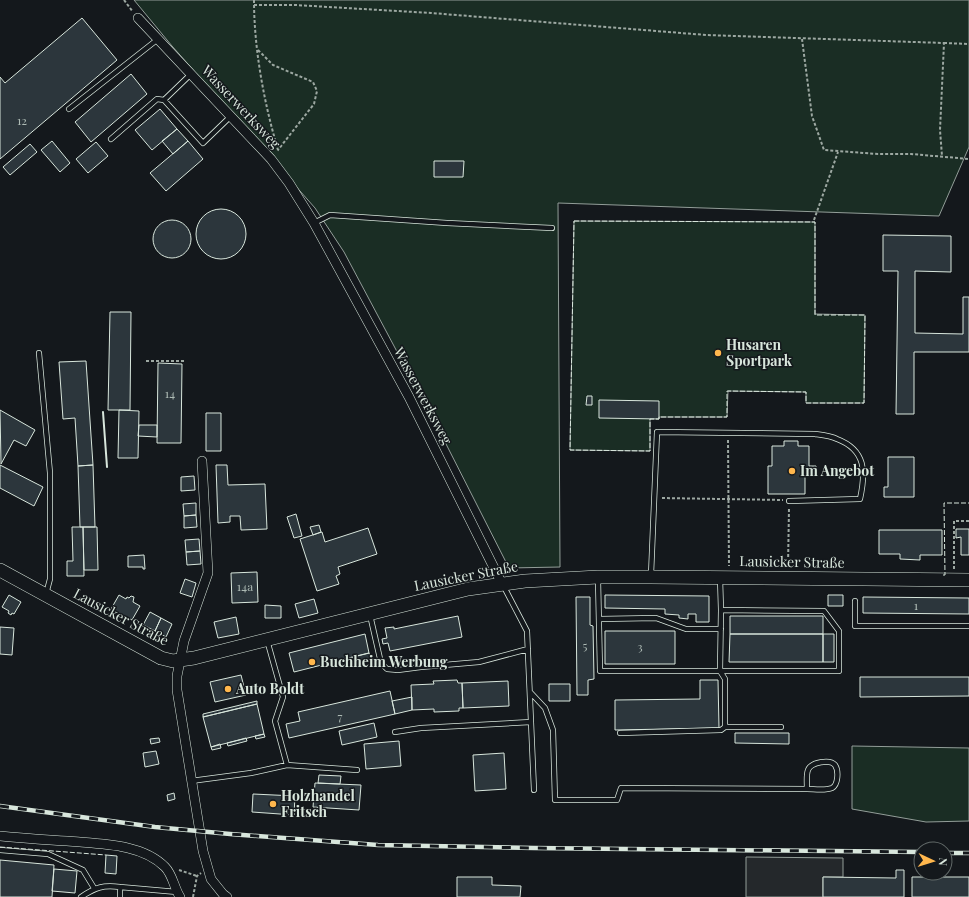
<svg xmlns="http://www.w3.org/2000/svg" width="969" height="897" viewBox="0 0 969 897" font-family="'Playfair Display',serif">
<rect width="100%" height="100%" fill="#14181c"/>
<!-- green -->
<path fill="#1a2d24" stroke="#939e99" d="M134,0H969V147L939,216L558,203L560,567L509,568L444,440L344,252L315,208L172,46Z
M574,221L815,222V314L865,315L864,403H806V392L728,391L727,417H659L650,419V451L570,450Z
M852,746L969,748V821L926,822L852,809Z"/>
<!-- parking -->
<path fill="#24282b" stroke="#939e99" d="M746,857L843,858V877H823V897H746Z"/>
<!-- building -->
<path fill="#2c363c" stroke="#d8e6dc" d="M82,18L117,60L0,159V77L5,83Z
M131,74L147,94L91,142L75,122Z
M160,109L177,129L152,150L135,130Z
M177,129L188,141L173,154L162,141Z
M52,141L70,163L60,172L41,150Z
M188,141L203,159L166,191L150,173Z
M96,142L108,156L88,173L76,159Z
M30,144L37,152L10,175L3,167Z
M434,161H464L463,177H434Z
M196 234a25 25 0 1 1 50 0a25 25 0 1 1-50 0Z
M153 239a19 19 0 1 1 38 0a19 19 0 1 1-38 0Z
M883,235L951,236V272L915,271V333L963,334V297H969V352H914V414H896L898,271H883Z
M110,312H131L130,410H108Z
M86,361L93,465L78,466L75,418L63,419L59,362Z
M158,363L182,364L181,443H157Z
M587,396H592V405H586Z
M599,400L659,401V419L599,418Z
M0,410L35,430L26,446L14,440L1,464Z
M119,410L139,411L138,458H118Z
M206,413H221V451H206Z
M139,425H157V437L138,436Z
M784,441H798V446H809V466H816V476H805V494H768V466H772V446H784Z
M888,457H914V497H884V487H888Z
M0,465L43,487L34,506L0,488Z
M93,465L95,527H80L78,466Z
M216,465H227L228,485L265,484L267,529L241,530L240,516H230V522L218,523Z
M194,476L195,490L181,491V477Z
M196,503V515L184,516L183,504Z
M296,514L302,536L294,538L287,517Z
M196,515L197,527L184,528V516Z
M319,525L321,532L313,535L310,527Z
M72,527H83L84,576H67V561H73Z
M83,527H97L98,570H84Z
M368,528L377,554L338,567L340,574L336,576L339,584L317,591L300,539L322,532L325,542Z
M956,529H969V555H961V537L956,538Z
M879,530H942V555H920V560L900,559V554H879Z
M199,539L200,551L186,552L185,540Z
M200,551L201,564L187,565L186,552Z
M144,555L145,569H143V567H128V556Z
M257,572L258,602L232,603L231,573Z
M185,579L196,583L192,597L180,593Z
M9,595L21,602L14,614L12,613L11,615L8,613L9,611L2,607Z
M119,595L126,599L127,597L129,598L131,596L134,597L133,602L140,606L132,620L111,609Z
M605,595L709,596V622H696V614H688V619L679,618V615L665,614V609L605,608Z
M828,595H843V606H828Z
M576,597H590V625L593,626L594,679L588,680V695H577Z
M863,597L969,598V614L863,613Z
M314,599L318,613L299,618L295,604Z
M265,605L281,606V618H265Z
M150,612L161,618L155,631L143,625Z
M458,616L462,637L390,651L388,643L383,644L382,639L387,638L385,628L394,627V629Z
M730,616H823V634H730Z
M236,617L239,634L218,638L214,622Z
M161,618L172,624L166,637L155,631Z
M0,627L14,628L12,655L0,654Z
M605,631H675V664H605Z
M365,634L369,653L294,672L289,653Z
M730,634H823V662H729Z
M823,634H834V662H823Z
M369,653L371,658L333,667L332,662Z
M241,675L246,695L215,702L210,682Z
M860,677H969V696L860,697Z
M457,680L458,683H462L463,708H459V711L434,712V709L412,710L411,685L434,684L433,681Z
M700,680H718L719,728L615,730V700L700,699Z
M508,681L509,706L463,708L462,683Z
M549,684H570V701H549Z
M390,691L395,714L289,738L286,724L300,721L298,712Z
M412,697V710L395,714L392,701Z
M257,701V704L203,717V714Z
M257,704L264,734L211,747L203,717Z
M374,723L377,737L342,745L339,731Z
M735,733H789V744L735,743Z
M264,734L265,737L256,739L255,736Z
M159,738L160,742L151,744L150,739Z
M246,738L247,741L228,746L227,743Z
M399,741L401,766L366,769L364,744Z
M220,744L221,748L212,750L211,747Z
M156,751L159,764L145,767L143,753Z
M504,753L506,789L475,791L473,755Z
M319,775L341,776L340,784L318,783Z
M315,783L361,785L359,810L313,807Z
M174,793L175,799L168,801L167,795Z
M253,794L295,796L294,815L252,812Z
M106,855L117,856L116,874L105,873Z
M0,860L54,865L52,897H0Z
M54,869L77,871L75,893L52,891Z
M896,870H904V897H823V877L896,878Z
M457,877H492V885L521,886L520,897H457Z
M912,877H969V897H912Z"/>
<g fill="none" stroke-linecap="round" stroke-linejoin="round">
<!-- lane casing -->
<g stroke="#d8e6dc" stroke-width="6">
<path id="lane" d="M164,100L191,74
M69,109L158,39
M111,139L157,99L164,100L203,143L231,116
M314,223L330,215L447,223L552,228
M39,353L50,473V579L46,594
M651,575L657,432L815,434C822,435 831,436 837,439C866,450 866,472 860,499L789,501
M598,579L600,671H839V631L824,611L721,610L720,578
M503,585L527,631L534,790
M855,601V626H969
M721,610L720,671L725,679V727H781
M370,615L381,663L387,669L398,670L421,667L479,662L528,649
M599,619L656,618L686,629H721
M267,640L283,697L275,721L287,765
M530,692L545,708L553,730L555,800H617L621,788L807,789C814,789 825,791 832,788C838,785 839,771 835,765C830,759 811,762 808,770C806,775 807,783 807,789
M395,732L421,728L531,722
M620,733L721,730L725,727
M191,781L251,773L287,765L357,770
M0,850L48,854L83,870L94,888
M81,897C96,887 103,885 120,887
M120,897V887L177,892"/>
</g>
<!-- street casing -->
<g stroke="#d8e6dc" stroke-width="10">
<path id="street" d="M138,18L271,159L289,183L314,223L409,397L502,584
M202,461L208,573L184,641L177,676V690L203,851L211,879L223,894L227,897
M0,836C22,838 45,840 67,841C99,844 142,843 165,867C173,875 174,888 180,897"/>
</g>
<!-- secondary casing -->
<g stroke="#d8e6dc" stroke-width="14">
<path id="secondary" d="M0,570L161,658L173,661L194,658L468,589L525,581L598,577H651L969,580"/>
</g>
<!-- path -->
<path stroke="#9da8a2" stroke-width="2" stroke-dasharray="3 2" stroke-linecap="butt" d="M124,0L133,12
M254,0C254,49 264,103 278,150L277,151
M254,5H295L431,13L706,35L944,43L940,130L942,156
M802,39L812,116L824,150L878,154H911L969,159
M944,43L969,44
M258,50L273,65L313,82L317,91L314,104L278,150
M814,220L838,152
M146,361H185
M728,440L729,566
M662,498L783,500
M788,567L789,508
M954,569V521H969
M179,870L197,876
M193,897L197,876L201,873"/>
<!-- lane -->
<use href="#lane" stroke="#14181c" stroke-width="4.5"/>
<!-- street -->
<use href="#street" stroke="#14181c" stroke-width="9"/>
<!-- secondary -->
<use href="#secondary" stroke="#14181c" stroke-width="13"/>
<!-- rail casing -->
<g stroke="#d8e6dc" stroke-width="4.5">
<path id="rail" d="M0,806L155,827L230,834L378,845L534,848L921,852
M945,853H969"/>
</g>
<!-- rail -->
<use href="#rail" stroke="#14181c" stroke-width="3" stroke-dasharray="9" stroke-linecap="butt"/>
<!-- fence -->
<path stroke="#d8e6dc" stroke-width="1" stroke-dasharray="5 2" stroke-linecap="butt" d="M574,221L815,222V315H865L864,403H806V392L727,391V417H659V419H650V451L570,450Z
M943,575H945L944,503H969
M0,847L106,855"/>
<!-- wall -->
<path stroke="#d8e6dc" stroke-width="2" d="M103,412L107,467"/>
</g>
<!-- markers -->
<g fill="#ffb74d" stroke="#14181c" stroke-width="1.5">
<circle cx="718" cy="353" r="4"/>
<circle cx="792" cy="471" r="4"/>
<circle cx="312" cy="662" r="4"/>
<circle cx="228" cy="689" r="4"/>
<circle cx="273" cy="804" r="4"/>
</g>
<g text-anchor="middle" stroke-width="3" stroke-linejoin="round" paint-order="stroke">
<!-- number labels -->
<g font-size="12" fill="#adbab4">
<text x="22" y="125">12</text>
<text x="170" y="398">14</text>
<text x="245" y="591">14a</text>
<text x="916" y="610">1</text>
<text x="585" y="650">5</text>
<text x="640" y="651">3</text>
<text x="340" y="721">7</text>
</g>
<!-- street labels -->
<g font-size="14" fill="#d8e6dc" stroke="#14181c">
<text transform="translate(241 107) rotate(47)" y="5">Wasserwerksweg</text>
<text transform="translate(423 396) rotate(62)" y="5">Wasserwerksweg</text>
<text transform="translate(792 562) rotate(1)" y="5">Lausicker Straße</text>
<text transform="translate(466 576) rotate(-11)" y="5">Lausicker Straße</text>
<text transform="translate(121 617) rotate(28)" y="5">Lausicker Straße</text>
</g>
<!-- poi labels -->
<g font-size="14" font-weight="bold" fill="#d8e6dc" stroke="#14181c" text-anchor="start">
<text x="726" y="350">Husaren<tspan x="726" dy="16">Sportpark</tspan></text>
<text x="800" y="476">Im Angebot</text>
<text x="320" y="667">Buchheim Werbung</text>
<text x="236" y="694">Auto Boldt</text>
<text x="281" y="801">Holzhandel<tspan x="281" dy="16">Fritsch</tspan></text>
</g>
</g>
<!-- north arrow -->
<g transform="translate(933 861) rotate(94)"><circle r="19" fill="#14181c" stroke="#626a69"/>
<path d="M0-3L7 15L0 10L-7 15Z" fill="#ffb74d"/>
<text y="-6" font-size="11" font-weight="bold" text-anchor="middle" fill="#d8e6dc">N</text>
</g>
</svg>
